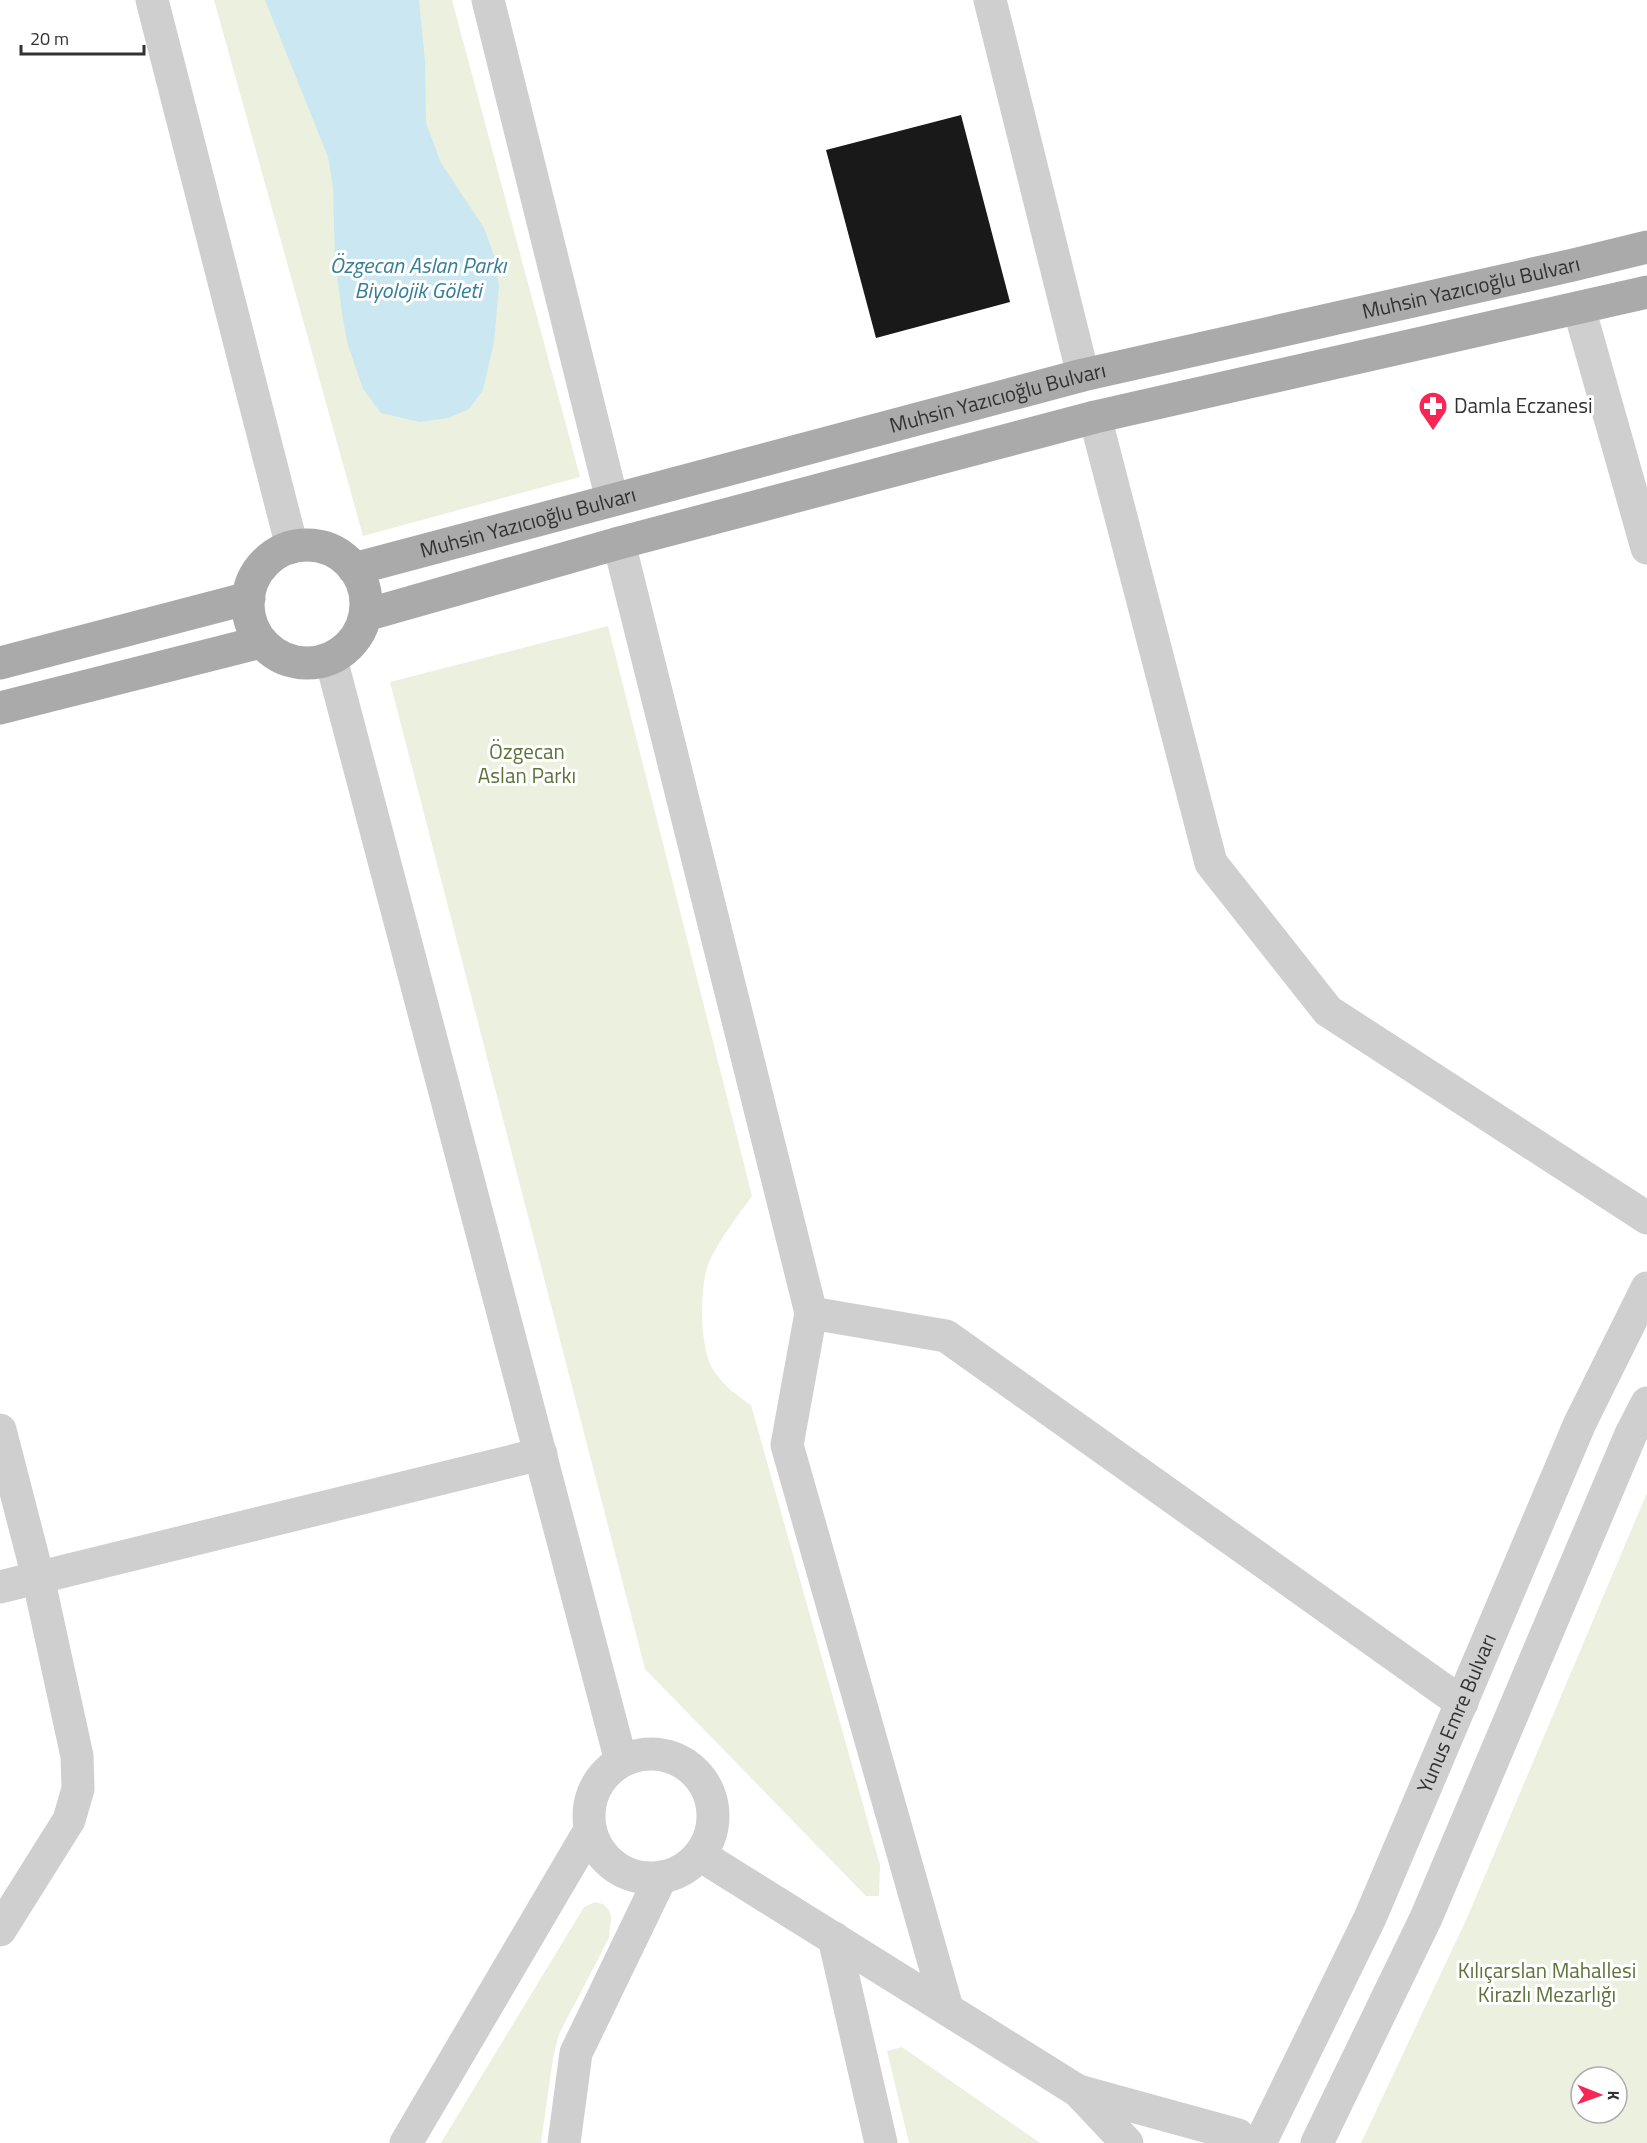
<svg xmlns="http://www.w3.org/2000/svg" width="1647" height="2143" viewBox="0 0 1647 2143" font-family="'Titillium Web',sans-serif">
<rect width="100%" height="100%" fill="#fff"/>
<!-- green -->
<path fill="#ebf0df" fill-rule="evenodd" d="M214,0H452L580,477L363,536Z
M608,626L752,1196C737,1217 720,1238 709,1262C699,1287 699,1348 714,1371C724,1386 736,1395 751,1405L880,1865L879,1896H866L645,1669L390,682Z
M1647,1493V2143H1361L1467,1918ZM1581,2077H1617V2113H1581Z
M595,1902L603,1904L609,1910L611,1917L609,1938L559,2034L553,2058L541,2143H441L584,1907Z
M902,2047L1040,2143H909L887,2051Z"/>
<!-- water -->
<path fill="#cbe7f1" d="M265,0H419L425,62L426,123L441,163L484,228L495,258L499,286L494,342L483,390L469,409L448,418L420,422L381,413L363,389L347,342L342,313L335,260L333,187L328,157Z"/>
<!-- building -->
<path fill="#191919" d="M961,115L1010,302L876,338L826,150Z"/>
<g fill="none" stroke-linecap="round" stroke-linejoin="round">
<!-- minor -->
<g stroke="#cfcfcf" stroke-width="33">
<path d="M152,0L292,547"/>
<path d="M488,0L612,500"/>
<path d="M990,0L1083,375"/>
<path d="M1579,308L1647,548"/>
<path d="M1095,417L1211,863L1328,1011L1647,1218"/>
<path d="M619,543L811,1313"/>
<path d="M331,659L621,1761"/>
<path d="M0,1430L38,1577L77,1756L78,1789L69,1820L0,1930"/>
<path d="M0,1587L541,1454"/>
<circle cx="651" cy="1816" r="62"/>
<path d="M700,1855L1078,2091"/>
<path d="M834,1938L881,2143"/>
<path d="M947,2008L787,1445L811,1313L946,1336L1462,1703"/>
<path id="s1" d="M1263,2137L1370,1918L1580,1423L1647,1288"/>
<path d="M406,2143L590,1830"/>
<path d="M564,2143L576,2053L661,1877"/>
<path d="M1127,2143L1078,2091L1238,2135"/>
<path d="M1317,2143L1426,1918L1631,1434L1647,1403"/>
</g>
<!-- major -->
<g stroke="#aaa" stroke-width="33">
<circle cx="307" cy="604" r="59"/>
<path id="s2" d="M354,569L1083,375L1573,265L1647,247"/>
<path d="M366,615L619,543L1095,417L1647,292"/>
<path d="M0,663L249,598"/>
<path d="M0,708L261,642"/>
</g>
</g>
<!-- icons -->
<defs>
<g id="pharmacy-pin" transform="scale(1.5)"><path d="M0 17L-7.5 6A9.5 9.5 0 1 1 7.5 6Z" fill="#f72755" stroke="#fff"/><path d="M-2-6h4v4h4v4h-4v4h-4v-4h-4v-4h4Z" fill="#fff"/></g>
</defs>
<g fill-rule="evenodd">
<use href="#pharmacy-pin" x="1433" y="406"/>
</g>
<g text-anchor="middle" stroke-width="6" stroke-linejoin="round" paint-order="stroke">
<!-- street labels -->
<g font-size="21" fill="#323232" stroke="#fff">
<text dy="7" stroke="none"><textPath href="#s2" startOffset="1152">Muhsin Yazıcıoğlu Bulvarı</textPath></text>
<text dy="7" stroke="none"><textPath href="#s2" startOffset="666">Muhsin Yazıcıoğlu Bulvarı</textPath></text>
<text dy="7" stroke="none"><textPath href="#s2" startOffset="180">Muhsin Yazıcıoğlu Bulvarı</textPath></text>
<text dy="7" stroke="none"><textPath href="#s1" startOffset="466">Yunus Emre Bulvarı</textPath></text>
</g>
<!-- poi labels -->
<g font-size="21" fill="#323232" stroke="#fff" text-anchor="start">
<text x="1454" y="413">Damla Eczanesi</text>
</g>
<!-- park labels -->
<g font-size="21" fill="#5d733a" stroke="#fff">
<text x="527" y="759">Özgecan<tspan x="527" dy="24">Aslan Parkı</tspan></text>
<text x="1547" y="1978">Kılıçarslan Mahallesi<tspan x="1547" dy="24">Kirazlı Mezarlığı</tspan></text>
</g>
<!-- water labels -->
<g font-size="22" font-style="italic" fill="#347f97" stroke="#fff">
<text x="418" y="273">Özgecan Aslan Parkı<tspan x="418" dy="25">Biyolojik Göleti</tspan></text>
</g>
</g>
<!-- north arrow -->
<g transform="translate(1599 2095) rotate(91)"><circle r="28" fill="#ffffff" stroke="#adadad" stroke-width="1.5"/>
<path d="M0-4.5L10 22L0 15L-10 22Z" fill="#f72755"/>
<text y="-9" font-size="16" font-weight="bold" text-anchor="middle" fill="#323232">K</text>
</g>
<!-- scale -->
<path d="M21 45v9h123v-9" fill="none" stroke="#323232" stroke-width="3"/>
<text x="30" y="45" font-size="18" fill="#323232" stroke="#ffffff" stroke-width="4.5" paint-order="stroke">20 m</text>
</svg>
